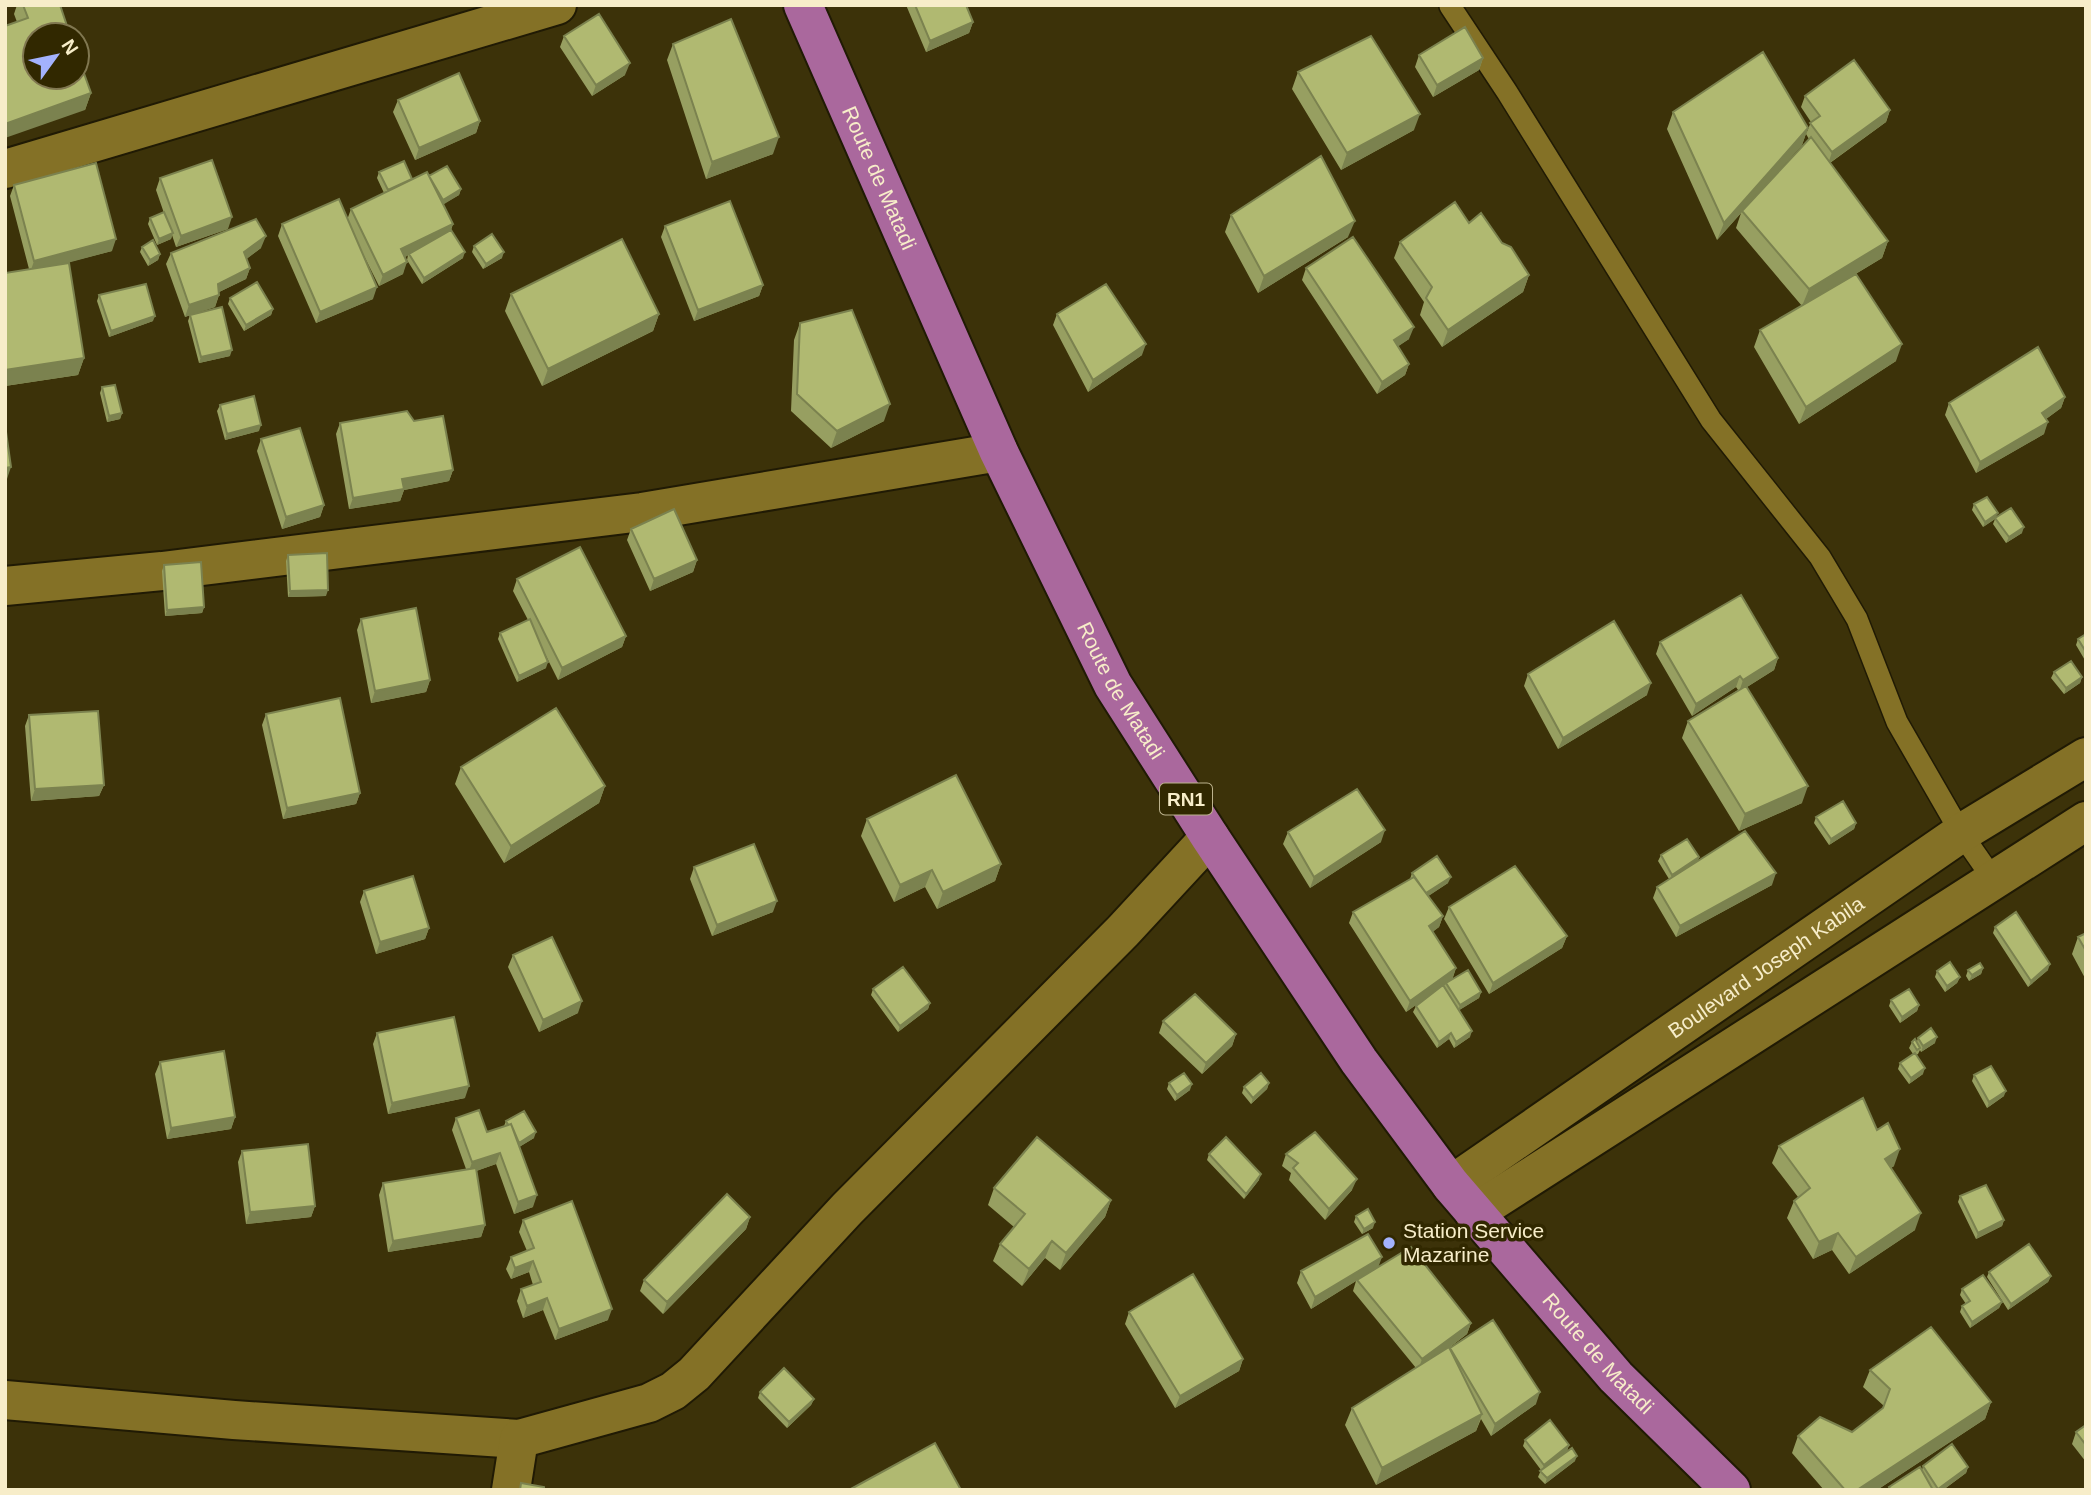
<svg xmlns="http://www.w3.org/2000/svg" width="2091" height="1495" viewBox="0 0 2091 1495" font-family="Helvetica,sans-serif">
<rect width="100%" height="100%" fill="#3c3209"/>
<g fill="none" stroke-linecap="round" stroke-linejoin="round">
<!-- lane casing -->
<g stroke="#201a04" stroke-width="24">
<path id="lane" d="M1450,6L1507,92L1711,420L1820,557L1857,619L1897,722L1961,833L1993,879"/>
</g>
<!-- street casing -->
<g stroke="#201a04" stroke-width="42">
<g id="street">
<path d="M5,169L557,5"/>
<path d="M5,586L162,571L642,512L999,452"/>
<path id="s1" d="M1451,1185L1961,833L2086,757"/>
<path d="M1474,1213L2086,821"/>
<path d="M5,1400L234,1420L519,1439"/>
<path d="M511,1490L519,1439L649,1403L673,1391L694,1374L847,1209L1123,931L1210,837"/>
</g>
</g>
<!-- highway casing -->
<g stroke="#201a04" stroke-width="42">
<g id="highway">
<path id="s2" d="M803,5L999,452L1113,685L1210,837L1359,1061L1451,1185L1616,1377L1731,1490"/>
</g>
</g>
<!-- lane -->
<use href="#lane" stroke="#847126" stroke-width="21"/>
<!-- street -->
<use href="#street" stroke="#847126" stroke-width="38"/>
<!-- highway -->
<use href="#highway" stroke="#aa689d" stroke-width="38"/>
</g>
<!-- wall -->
<path fill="#979f61" d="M17,5H60L91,93L85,110L17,22L14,14Z
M906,5H966L973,22L969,33L926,52Z
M564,36L625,75L592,96L560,47Z
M673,44L773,154L706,179L667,60Z
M1419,55L1483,58L1479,70L1433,97L1415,67Z
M1298,72L1414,130L1341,170L1292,89Z
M1805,96L1890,110L1886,122L1830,163L1888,241L1882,258L1816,298L1896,361L1799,424L1754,347L1760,330L1802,306L1736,228L1741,213L1717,240L1667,129L1673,112L1808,128L1802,145L1763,188L1809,139L1806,134L1811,122L1801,107Z
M398,100L480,121L476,133L415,160L393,112Z
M379,172L412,179L429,176L461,189L459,195L443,204L453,224L451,230L463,258L422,284L407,260L408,255L405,257L403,274L379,286L354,236L373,299L316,323L278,236L282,224L347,220L351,209L384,193L377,178Z
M160,178L228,229L176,247L172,235L171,239L157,245L148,224L150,218L165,216L156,190Z
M14,185L112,251L65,263L84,358L78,375L5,386V273L29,269L10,196Z
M1231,215L1348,237L1258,293L1225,232Z
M1469,223L1502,243L1529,275L1523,292L1442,347L1420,315L1424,302L1394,258L1400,242Z
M665,226L763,285L759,296L694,321L661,237Z
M474,246L502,258L483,269L472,252Z
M142,247L160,254L158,260L148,266L140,252Z
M261,248L246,259L250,268L246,279L219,292V295L215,307L196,313L230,356L199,363L188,321L190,315L185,317L166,264L171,253Z
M1306,268L1409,339L1398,346L1409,364L1405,375L1377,394L1302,280Z
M511,294L659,314L653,331L542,386L505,311Z
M99,295L153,321L109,337L97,301Z
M230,298L273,309L271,315L244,331L228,304Z
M1057,314L1142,355L1088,392L1053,325Z
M800,323L884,421L831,448L791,411L794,340Z
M102,387L122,413L120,419L107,422L100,393Z
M2065,397L2061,408L2046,419L2044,434L1976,473L1945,415L1949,403Z
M220,405L259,431L225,440L217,411Z
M340,423L453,470L449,481L404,490L400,501L349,509L336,434Z
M261,439L324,505L320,517L282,529L257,451Z
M1974,504L1996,518L2022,533L2006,543L1993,524L1995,519L1983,527L1972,510Z
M631,529L697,560L693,572L650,591L627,540Z
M288,555L326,596L288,597L286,561Z
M164,565L204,607L202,613L165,616L162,571Z
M517,579L626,636L622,647L558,680L544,652L546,668L517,682L498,639L500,633L528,620L513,591Z
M361,619L430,680L426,692L371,703L357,630Z
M2086,634V662L2076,645L2078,639Z
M1660,642L1778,658L1774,670L1747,687L1802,803L1739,831L1682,738L1688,721L1738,690L1736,687L1692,716L1656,654Z
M2054,672L2082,677L2080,683L2064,694L2051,678Z
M1528,674L1647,695L1558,749L1524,686Z
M266,714L360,793L356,804L283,819L262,725Z
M29,715L104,785L99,796L31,801L25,726Z
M461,767L605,786L599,803L504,863L455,784Z
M1816,817L1856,823L1854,829L1829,845L1814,823Z
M867,819L1001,864L995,881L937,909L925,887L894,902L861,836Z
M1288,832L1381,842L1310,888L1283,844Z
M1661,855L1699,857L1698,861L1772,885L1676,937L1653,898L1657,887L1669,879L1658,861Z
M694,867L773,912L712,936L690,879Z
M1412,873L1448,883L1428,896L1443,916L1439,927L1432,932L1456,968L1452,980L1481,992L1479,998L1459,1010L1470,1037L1454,1048L1449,1039L1437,1048L1413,1012L1416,1006L1430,995L1406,1012L1349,923L1353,912L1410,879Z
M364,891L429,928L425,939L376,954L360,902Z
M1449,907L1567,936L1562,948L1489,994L1444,919Z
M1995,927L2048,970L2028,987L1993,933Z
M2086,933V980L2072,954L2078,937Z
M513,955L578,1013L539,1032L508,967Z
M1983,968L1981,974L1969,981L1966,976L1968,970Z
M1937,971L1960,977L1957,983L1945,992L1935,977Z
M873,989L930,1003L928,1009L898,1032L871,995Z
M1891,1000L1919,1005L1917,1011L1900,1023L1889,1006Z
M1163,1021L1236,1034L1232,1046L1202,1074L1159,1033Z
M377,1033L465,1098L388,1114L373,1044Z
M1918,1038L1935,1043L1921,1052L1920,1050L1918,1054L1916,1055L1923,1074L1909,1084L1898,1069L1900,1063L1913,1054L1909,1048L1912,1042L1917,1041Z
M160,1062L235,1117L231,1129L167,1139L155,1074Z
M1974,1075L2004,1096L1987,1108L1972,1081Z
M1169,1083L1190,1090L1175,1101L1167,1089Z
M1269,1083L1267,1089L1251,1104L1242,1093L1244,1087Z
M456,1118L487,1132L504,1126L506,1121L534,1138L519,1147L533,1207L514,1214L496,1164L476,1171L485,1225L481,1237L388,1252L379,1195L383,1183L466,1169L452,1130Z
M1877,1130L1894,1166L1891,1168L1915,1230L1849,1274L1832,1250L1813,1259L1787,1218L1794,1201L1798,1197L1772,1163L1779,1146Z
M242,1151L315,1206L311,1217L246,1224L238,1162Z
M1209,1154L1259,1180L1244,1199L1207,1160Z
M1286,1154L1352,1190L1325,1220L1289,1180L1291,1173L1282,1166Z
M994,1188L1111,1200L1105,1217L1060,1270L1045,1258L1022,1286L993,1261L1000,1244L1014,1227L988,1205Z
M1960,1196L2004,1220L2002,1226L1976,1239L1958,1202Z
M1356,1216L1373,1228L1362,1234L1354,1222Z
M750,1217L746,1229L663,1314L640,1291L644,1280Z
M523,1220L608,1320L555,1340L543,1310L523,1318L517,1301L521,1289L533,1285L529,1272L511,1279L506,1269L511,1257L527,1251L519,1232Z
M1379,1267L1471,1323L1467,1334L1449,1348L1450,1349V1348L1536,1404L1491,1436L1481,1419L1476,1431L1376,1485L1345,1425L1352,1408L1416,1368L1353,1291L1356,1281L1311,1309L1297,1283L1301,1271Z
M1989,1272L2051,1276L2048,1282L2008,1310L1987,1277Z
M1962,1289L2002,1302L1999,1308L1970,1328L1960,1312L1962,1306L1966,1304L1960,1295Z
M1129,1312L1243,1359L1239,1371L1175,1408L1125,1324Z
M1870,1370L1991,1402L1985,1419L1877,1490H1824L1792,1453L1798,1436L1852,1432L1883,1408L1884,1406L1863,1387Z
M760,1392L814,1399L811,1405L787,1428L758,1398Z
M2086,1425V1462L2072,1444L2076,1432Z
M1525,1440L1569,1445L1567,1451L1575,1461L1545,1484L1538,1477L1541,1470L1523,1446Z
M1923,1466L1968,1467L1966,1473L1943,1490H1888L1889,1487L1922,1470Z"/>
<!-- shaded-wall -->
<path fill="#7b824f" d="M973,22L969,33L926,52L930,41Z
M1483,58L1479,70L1433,97L1437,85Z
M630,63L625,75L592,96L596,85Z
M91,93L85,110L5,138V124Z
M1890,110L1886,122L1828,164L1832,152Z
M1420,114L1414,130L1341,170L1347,153Z
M480,121L476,133L415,160L419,148Z
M1808,128L1802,145L1717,240L1724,223Z
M779,137L773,154L706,179L712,162Z
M461,189L459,195L441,206L443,200Z
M232,217L228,229L176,247L181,236Z
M1355,221L1348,237L1258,293L1264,276Z
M453,224L449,235L397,261L401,249Z
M173,233L171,239L157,245L159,239Z
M266,236L261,248L240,264L244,252Z
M116,239L112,251L30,273L34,261Z
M1888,241L1882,258L1802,306L1809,289Z
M465,252L463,258L422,284L424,278Z
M504,252L502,258L483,269L486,264Z
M160,254L158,260L148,266L150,260Z
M407,262L403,274L379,286L383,275Z
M250,268L246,279L213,295L218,284Z
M1529,275L1523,292L1442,347L1448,330Z
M763,285L759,296L694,321L698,310Z
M377,287L373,299L316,323L320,312Z
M219,295L215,307L185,317L189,305Z
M273,309L271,315L244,331L246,325Z
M659,314L653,331L542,386L548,369Z
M155,316L153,321L109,337L111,331Z
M1414,327L1409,339L1390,352L1394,340Z
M1146,344L1142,355L1088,392L1093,380Z
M1902,344L1896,361L1799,424L1806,407Z
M232,350L230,356L199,363L201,357Z
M84,358L78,375L5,386V370Z
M1409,364L1405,375L1377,394L1382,382Z
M2065,397L2061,408L2038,425L2042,413Z
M890,404L884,421L831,448L837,431Z
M122,413L120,419L107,422L109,416Z
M2048,422L2044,434L1976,473L1980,462Z
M261,425L259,431L225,440L227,434Z
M11,467L7,479H5V468Z
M453,470L449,481L404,490L400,501L349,509L353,498L402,479Z
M324,505L320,517L282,529L286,517Z
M1998,513L1995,519L1983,527L1985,522Z
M2024,527L2022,533L2006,543L2009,537Z
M697,560L693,572L650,591L654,579Z
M328,590L326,596L288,597L290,591Z
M204,607L202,613L165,616L167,610Z
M626,636L622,647L558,680L562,668Z
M1778,658L1774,670L1739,692L1743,680Z
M548,662L546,668L517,682L519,676Z
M1740,676L1736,687L1692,716L1696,704Z
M2082,677L2080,683L2064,694L2066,688Z
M430,680L426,692L371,703L375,691Z
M1651,683L1647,695L1558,749L1563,738Z
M104,785L99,796L31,801L35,789Z
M605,786L599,803L504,863L511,846Z
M1808,786L1802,803L1739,831L1745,814Z
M360,793L356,804L283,819L287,808Z
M1856,823L1854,829L1829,845L1831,839Z
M1385,830L1381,842L1310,888L1314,877Z
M1699,857L1697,863L1670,880L1672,875Z
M1001,864L995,881L937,909L943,892Z
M932,870L925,887L894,902L900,885Z
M1776,873L1772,885L1676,937L1680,926Z
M1451,877L1448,883L1424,899L1426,893Z
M777,901L773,912L712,936L717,925Z
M1443,916L1439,927L1425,938L1429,926Z
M429,928L425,939L376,954L380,942Z
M1567,936L1562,948L1489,994L1493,983Z
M2050,964L2048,970L2028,987L2031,981Z
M1456,968L1452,980L1406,1012L1410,1001Z
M1983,968L1981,974L1969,981L1972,975Z
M1960,977L1957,983L1945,992L1947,986Z
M1481,992L1479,998L1458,1011L1460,1005Z
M582,1001L578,1013L539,1032L543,1020Z
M930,1003L928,1009L898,1032L900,1026Z
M1919,1005L1917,1011L1900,1023L1902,1017Z
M1472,1031L1470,1037L1454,1048L1456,1042Z
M1451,1033L1449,1039L1437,1048L1439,1042Z
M1236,1034L1232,1046L1202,1074L1206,1063Z
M1937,1037L1935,1043L1921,1052L1923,1046Z
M1925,1068L1923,1074L1909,1084L1911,1078Z
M1269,1083L1267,1089L1251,1104L1253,1098Z
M1192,1084L1190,1090L1175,1101L1177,1095Z
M469,1086L465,1098L388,1114L392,1103Z
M2006,1091L2004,1096L1987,1108L1989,1102Z
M235,1117L231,1129L167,1139L171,1128Z
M536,1132L534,1138L516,1149L519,1143Z
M1900,1149L1894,1166L1878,1176L1885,1159Z
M500,1153L496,1164L468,1174L472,1162Z
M1261,1174L1259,1180L1244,1199L1246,1194Z
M1357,1179L1352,1190L1325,1220L1329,1209Z
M537,1195L533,1207L514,1214L518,1202Z
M1111,1200L1105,1217L1060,1270L1066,1253Z
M315,1206L311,1217L246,1224L250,1212Z
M1921,1213L1915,1230L1849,1274L1856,1257Z
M750,1217L746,1229L663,1314L667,1302Z
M2004,1220L2002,1226L1976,1239L1978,1233Z
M1375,1222L1373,1228L1362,1234L1364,1229Z
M485,1225L481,1237L388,1252L393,1241Z
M1838,1233L1832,1250L1813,1259L1819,1242Z
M1052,1241L1045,1258L1022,1286L1029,1269Z
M1382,1257L1378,1268L1357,1280L1356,1281L1311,1309L1315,1297Z
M533,1261L529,1272L511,1279L515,1268Z
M2051,1276L2048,1282L2008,1310L2011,1304Z
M547,1298L543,1310L523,1318L527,1306Z
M2002,1302L1999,1308L1970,1328L1972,1322Z
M612,1309L608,1320L555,1340L559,1329Z
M1471,1323L1467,1334L1418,1371L1422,1359Z
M1243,1359L1239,1371L1175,1408L1180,1396Z
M1540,1392L1536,1404L1491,1436L1495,1424Z
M814,1399L811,1405L787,1428L789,1422Z
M1991,1402L1985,1419L1877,1490H1857Z
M1482,1414L1476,1431L1376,1485L1382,1468Z
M1569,1445L1567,1451L1542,1471L1544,1465Z
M1577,1456L1575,1461L1545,1484L1547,1478Z
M1968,1467L1966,1473L1943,1490H1937Z"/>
<!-- building -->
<path fill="#b0b971" stroke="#7b824f" stroke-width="2" d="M23,5H60L70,35H35V77H77V54L91,93L5,124V26L28,18Z
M915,5H966L973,22L930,41Z
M599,14L630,63L596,85L564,36Z
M731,19L779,137L712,162L673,44Z
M1465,27L1483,58L1437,85L1419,55Z
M1371,36L1420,114L1347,153L1298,72Z
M1763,52L1808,128L1724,223L1673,112Z
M1854,60L1890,110L1832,152L1810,123L1820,116L1805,96Z
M459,73L480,121L419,148L398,100Z
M1811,137L1888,241L1809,289L1742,211Z
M1321,156L1355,221L1264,276L1231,215Z
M212,160L232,217L181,236L160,178Z
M404,161L412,179L388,190L379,172Z
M96,163L116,239L34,261L14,185Z
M447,166L461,189L443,200L429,176Z
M427,172L453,224L401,249L407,262L383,275L351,209Z
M339,199L377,287L320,312L282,224Z
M730,201L763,285L698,310L665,226Z
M1455,202L1469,223L1481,213L1502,243L1511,247L1529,275L1448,330L1426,298L1432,287L1400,242Z
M164,212L173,233L159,239L150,218Z
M256,219L266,236L244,252L250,268L218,284L219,295L189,305L171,253Z
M451,230L465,252L424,278L409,254Z
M492,234L504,252L486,264L474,246Z
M1353,237L1414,327L1394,340L1409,364L1382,382L1306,268Z
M622,239L659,314L548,369L511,294Z
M153,240L160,254L150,260L142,247Z
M69,263L84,358L5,370V273Z
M1856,274L1902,344L1806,407L1760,330Z
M257,282L273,309L246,325L230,298Z
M146,284L155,316L111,331L99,295Z
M1106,284L1146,344L1093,380L1057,314Z
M222,307L232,350L201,357L190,315Z
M852,310L890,404L837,431L797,394L800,323Z
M2038,347L2065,397L2042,413L2048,422L1980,462L1949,403Z
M115,385L122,413L109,416L102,387Z
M254,396L261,425L227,434L220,405Z
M407,411L414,421L443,416L453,470L402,479L404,489L353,498L340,423Z
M5,425L11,467L5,468Z
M300,428L324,505L286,517L261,439Z
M1987,497L1998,513L1985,522L1974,504Z
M2011,508L2024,527L2009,537L1995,518Z
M674,509L697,560L654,579L631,529Z
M580,547L626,636L562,668L517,579Z
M327,553L328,590L290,591L288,555Z
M201,562L204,607L167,610L164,565Z
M1741,595L1778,658L1743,680L1740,676L1696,704L1660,642Z
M416,608L430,680L375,691L361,619Z
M530,619L548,662L519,676L500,633Z
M1614,621L1651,683L1563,738L1528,674Z
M2086,634V652L2078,639Z
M2071,661L2082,677L2066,688L2054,672Z
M1746,686L1808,786L1745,814L1688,721Z
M340,698L360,793L287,808L266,714Z
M556,708L605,786L511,846L461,767Z
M98,711L104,785L35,789L29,715Z
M956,775L1001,864L943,892L932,870L900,885L867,819Z
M1357,789L1385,830L1314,877L1288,832Z
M1843,801L1856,823L1831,839L1816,817Z
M1745,831L1776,873L1680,926L1657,887Z
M1687,839L1699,857L1672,875L1661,855Z
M754,844L777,901L717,925L694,867Z
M1437,856L1451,877L1426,893L1412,873Z
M1515,866L1567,936L1493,983L1449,907Z
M413,876L429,928L380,942L364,891Z
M1414,877L1443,916L1429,926L1456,968L1410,1001L1353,912Z
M2016,912L2050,964L2031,981L1995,927Z
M2086,933V951L2078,937Z
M552,937L582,1001L543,1020L513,955Z
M1950,962L1960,977L1947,986L1937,971Z
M1980,963L1983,968L1972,975L1968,970Z
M903,967L930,1003L900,1026L873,989Z
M1468,970L1481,992L1460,1005L1446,983Z
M1443,985L1472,1031L1456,1042L1451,1033L1439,1042L1416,1006Z
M1909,989L1919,1005L1902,1017L1891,1000Z
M1195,994L1236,1034L1206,1063L1163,1021Z
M454,1017L469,1086L392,1103L377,1033Z
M1931,1028L1937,1037L1923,1046L1918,1038Z
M1915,1039L1920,1048L1917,1050L1912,1042Z
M224,1051L235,1117L171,1128L160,1062Z
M1915,1053L1925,1068L1911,1078L1900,1063Z
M1991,1066L2006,1091L1989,1102L1974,1075Z
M1184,1073L1192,1084L1177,1095L1169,1083Z
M1261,1073L1269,1083L1253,1098L1244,1087Z
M1863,1098L1877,1130L1888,1123L1900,1149L1885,1159L1921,1213L1856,1257L1838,1233L1819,1242L1794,1201L1810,1188L1779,1146Z
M479,1110L487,1132L511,1124L537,1195L518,1202L500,1153L472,1162L456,1118Z
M524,1111L536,1132L519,1143L511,1124L508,1125L506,1121Z
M1315,1132L1357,1179L1329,1209L1293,1168L1298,1163L1286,1154Z
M1037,1137L1111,1200L1066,1253L1052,1241L1029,1269L1000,1244L1025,1214L994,1188Z
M1226,1137L1261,1174L1246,1194L1209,1154Z
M308,1144L315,1206L250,1212L242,1151Z
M476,1168L485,1225L393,1241L383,1183Z
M1986,1185L2004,1220L1978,1233L1960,1196Z
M727,1194L750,1217L667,1302L644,1280Z
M572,1201L612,1309L559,1329L547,1298L527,1306L521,1289L541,1282L533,1261L515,1268L511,1257L534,1248L523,1220Z
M1368,1209L1375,1222L1364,1229L1356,1216Z
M1368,1234L1382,1257L1315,1297L1301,1271Z
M2029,1244L2051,1276L2011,1304L1989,1272Z
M1411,1247L1471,1323L1422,1359L1357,1280Z
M1193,1274L1243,1359L1180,1396L1129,1312Z
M1983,1275L2002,1302L1972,1322L1962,1306L1970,1301L1962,1289Z
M1493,1320L1540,1392L1495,1424L1450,1348Z
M1931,1327L1991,1402L1857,1490H1845L1798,1436L1820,1417L1852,1432L1883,1408L1890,1389L1870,1370Z
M1449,1347L1482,1414L1382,1468L1352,1408Z
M784,1368L814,1399L789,1422L760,1392Z
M1550,1420L1569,1445L1544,1465L1525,1440Z
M2086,1425V1445L2076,1432Z
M935,1443L961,1490H849Z
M1952,1444L1968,1467L1938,1489L1923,1466Z
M1572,1448L1577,1456L1547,1478L1540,1471Z
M1920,1467L1933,1490H1891L1889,1487Z
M521,1483L544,1487V1490H520Z"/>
<!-- markers -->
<circle fill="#a3b2fd" stroke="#312800" stroke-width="2.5" cx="1389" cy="1243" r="7"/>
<g text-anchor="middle" stroke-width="7" stroke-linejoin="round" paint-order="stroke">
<!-- shield labels -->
<rect fill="#312800" stroke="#bcb28d" stroke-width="2" x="1160" y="783.5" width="52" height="31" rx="5"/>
<g font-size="19" font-weight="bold" fill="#f7edc9">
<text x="1186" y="806">RN1</text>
</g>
<!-- street labels -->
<g font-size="21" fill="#f7edc9" stroke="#312800">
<text dy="7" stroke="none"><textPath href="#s2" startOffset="189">Route de Matadi</textPath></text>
<text dy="7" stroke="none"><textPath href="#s2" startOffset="756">Route de Matadi</textPath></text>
<text dy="7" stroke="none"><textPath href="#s1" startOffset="383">Boulevard Joseph Kabila</textPath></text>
<text dy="7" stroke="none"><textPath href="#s2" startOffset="1575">Route de Matadi</textPath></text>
</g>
<!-- poi labels -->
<g font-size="21" fill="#f7edc9" stroke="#312800" text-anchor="start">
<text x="1403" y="1238">Station Service<tspan x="1403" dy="24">Mazarine</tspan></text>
</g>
</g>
<!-- border -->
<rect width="2091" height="1495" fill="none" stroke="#f7edc9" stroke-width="14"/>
<!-- north arrow -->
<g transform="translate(56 56) rotate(57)"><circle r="33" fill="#312800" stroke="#807750" stroke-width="2"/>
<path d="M0-5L12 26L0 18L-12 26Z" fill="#a3b2fd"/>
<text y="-10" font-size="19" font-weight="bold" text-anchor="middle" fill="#f7edc9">N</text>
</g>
</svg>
